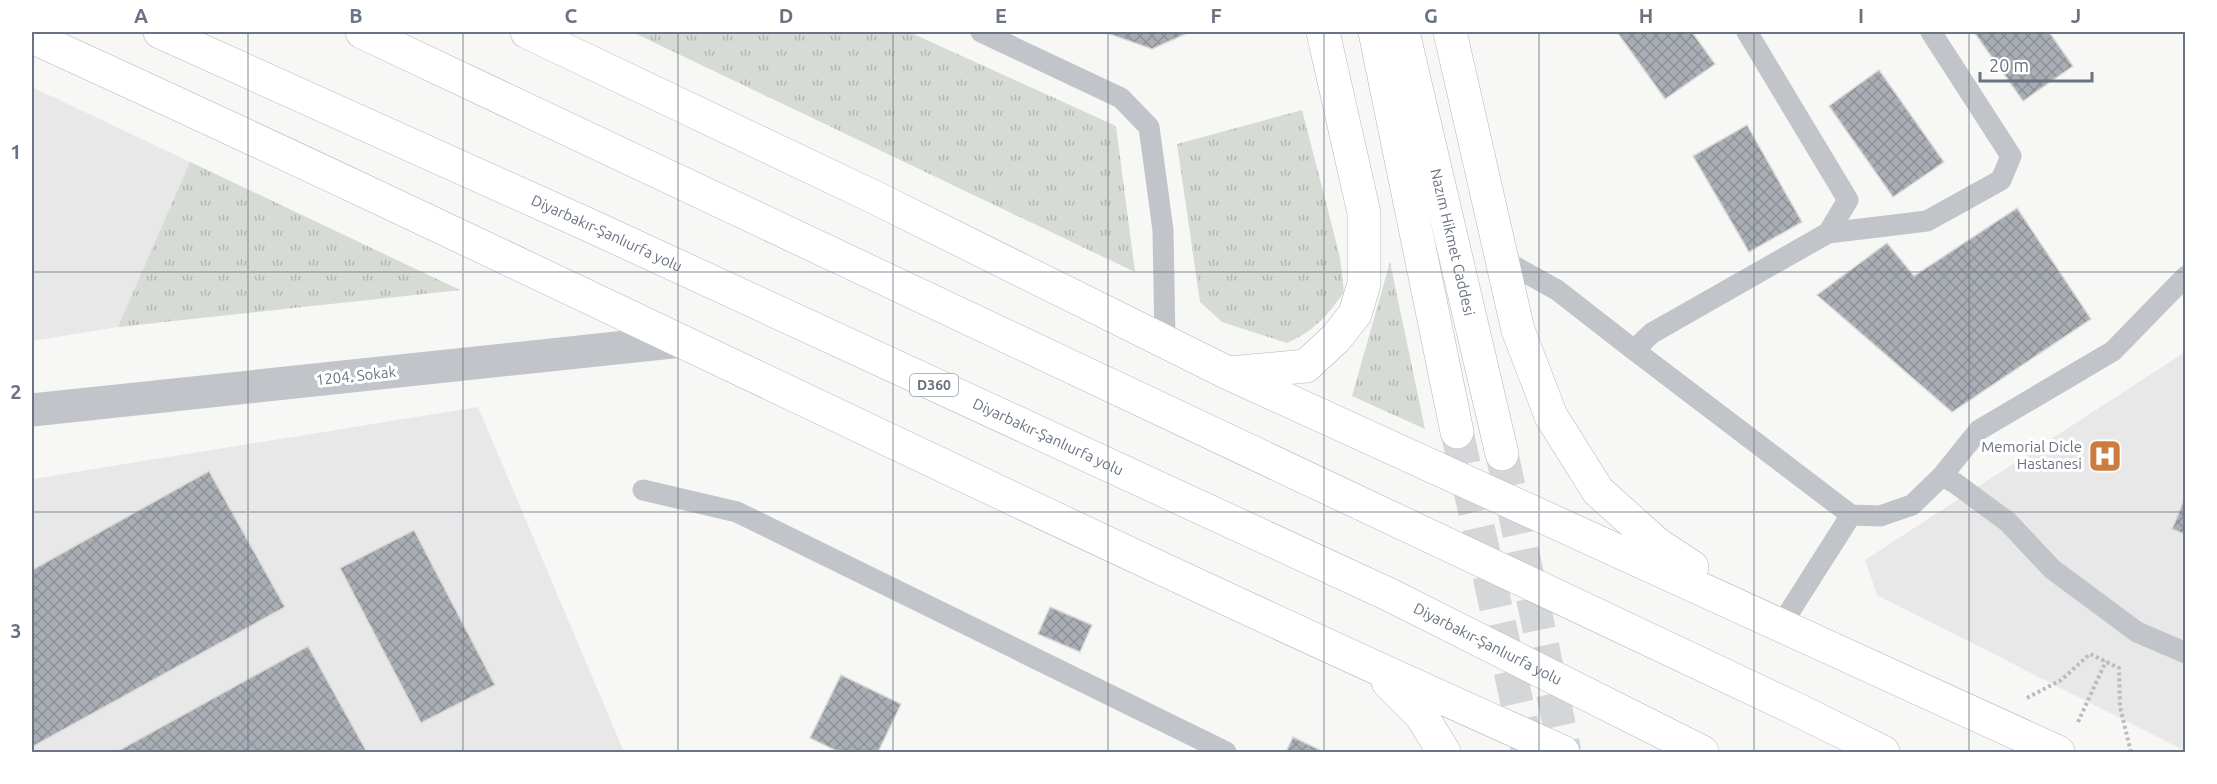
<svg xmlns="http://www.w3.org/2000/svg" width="2217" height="784" viewBox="0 0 2217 784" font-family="Ubuntu,sans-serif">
<defs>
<pattern id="grass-tufts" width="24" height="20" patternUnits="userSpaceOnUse" patternTransform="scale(1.5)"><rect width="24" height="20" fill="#d6dcd5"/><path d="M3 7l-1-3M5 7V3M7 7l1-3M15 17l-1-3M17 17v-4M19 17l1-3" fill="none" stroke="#b2b7b2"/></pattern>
<pattern id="building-cross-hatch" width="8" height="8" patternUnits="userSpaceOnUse" patternTransform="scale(1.5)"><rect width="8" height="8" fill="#a9aeb4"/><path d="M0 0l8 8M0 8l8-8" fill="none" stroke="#8e9298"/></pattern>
</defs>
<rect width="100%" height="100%" fill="#f7f7f5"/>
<!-- built -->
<path fill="#e8e8e8" d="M32,87L190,162L460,290L118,327L32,341Z
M2185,352V751L1877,595L1865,560Z
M478,407L624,752H32V479Z"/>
<!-- grass -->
<path fill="url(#grass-tufts)" d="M632,32H909L1116,126L1135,272Z
M1302,110L1340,257L1344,292C1327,316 1314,331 1287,343L1222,322L1200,302L1177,144Z
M190,162L460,290L118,327Z
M1390,262L1425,429L1352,396Z"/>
<!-- building -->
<path fill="url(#building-cross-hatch)" stroke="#d9d9d7" stroke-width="1.5" d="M1104,32H1190L1152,49Z
M1617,32H1692L1715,64L1665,99Z
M1974,32H2049L2073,66L2023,101Z
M1879,70L1944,162L1893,197L1829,106Z
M1747,125L1802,222L1749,252L1693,156Z
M2017,208L2091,319L1952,412L1817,295L1887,243L1914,276Z
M209,471L285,607L32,747V570Z
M2186,495V535L2172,529Z
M414,530L495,685L421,723L340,568Z
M1050,607L1092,625L1080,652L1038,634Z
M308,646L367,752H116Z
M841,675L901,704L878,752H839L810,738Z
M1293,737L1324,752H1286Z"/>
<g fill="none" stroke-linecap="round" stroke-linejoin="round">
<!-- secondary-tunnel -->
<path stroke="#d4d6d8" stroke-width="33" stroke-dasharray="33 16" stroke-linecap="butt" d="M1457,432L1528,752
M1502,454L1565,752"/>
<!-- secondary casing -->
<g stroke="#b4b7bc" stroke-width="34">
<g id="secondary">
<path d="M1375,32L1457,432"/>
<path id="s1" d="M1403,32L1502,454"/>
</g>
</g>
<!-- trunk casing -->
<g stroke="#b3b5b9" stroke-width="34">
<g id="trunk">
<path id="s2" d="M160,32L591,226L1390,595L1702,752"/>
<path d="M362,32L1796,709L1883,752"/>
<path d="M527,32L876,198L1228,373L2058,752"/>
<path d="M1450,32L1518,330L1551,416L1598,491L1657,544L1692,567"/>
<path d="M32,37C544,270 1048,523 1563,752"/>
<path d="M1230,373L1306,366L1336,338L1355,314L1364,284V213L1323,32"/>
<path d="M1388,682L1421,715L1444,752"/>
</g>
</g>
<!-- path -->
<path stroke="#b9bbbe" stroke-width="4" stroke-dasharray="3 3" stroke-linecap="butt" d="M2027,698L2061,680L2090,654L2119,668L2120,707L2131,752
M2078,722L2106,661"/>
<!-- service -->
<path stroke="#c1c4c8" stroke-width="21" d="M981,32L1121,98L1149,127L1163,230L1165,341
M1747,32L1848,200L1828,233L1652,333L1634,350L1851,515L1781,625
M1828,233L1927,221L2001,180L2011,156L1931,32
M1503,260L1557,290L1634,350
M1942,476L1979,430L2113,351L2186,276
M643,490L737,512L1226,752
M1851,515L1880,516L1912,505L1942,476L1955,483L2008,522L2052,569L2137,632L2186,653"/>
<!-- tertiary -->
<path stroke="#c1c4c8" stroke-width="33" d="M32,410L682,341"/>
<!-- secondary -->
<use href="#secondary" stroke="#fff" stroke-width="33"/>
<!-- trunk -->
<use href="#trunk" stroke="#fff" stroke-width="33"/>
</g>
<!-- grid -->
<path fill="none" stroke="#6a7382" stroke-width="1.5" stroke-opacity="0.55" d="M248,32V752M463,32V752M678,32V752M893,32V752M1108,32V752M1324,32V752M1539,32V752M1754,32V752M1969,32V752M32,272H2186M32,512H2186"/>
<!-- icons -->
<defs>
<g id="hospital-square" transform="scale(1.725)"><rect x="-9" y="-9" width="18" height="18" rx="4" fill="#cc7c40" stroke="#fff"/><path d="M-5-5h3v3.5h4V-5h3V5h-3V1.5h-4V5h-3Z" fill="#fff"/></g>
</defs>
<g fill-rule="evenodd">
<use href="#hospital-square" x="2105" y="456"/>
</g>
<g text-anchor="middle" stroke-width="6" stroke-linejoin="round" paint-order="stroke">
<!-- shield labels -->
<rect fill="#fff" stroke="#979da8" stroke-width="1.5" x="910" y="374" width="48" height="22" rx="4.5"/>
<g font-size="14" font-weight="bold" fill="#6a7382">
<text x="934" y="390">D360</text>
</g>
<!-- street labels -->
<g font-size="15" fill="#6a7382" stroke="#fff">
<text dy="5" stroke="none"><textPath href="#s2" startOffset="490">Diyarbakır-Şanlıurfa yolu</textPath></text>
<text dy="5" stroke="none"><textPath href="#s1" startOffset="216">Nazım Hikmet Caddesi</textPath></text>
<text transform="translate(356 376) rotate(-6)" y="5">1204. Sokak</text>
<text dy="5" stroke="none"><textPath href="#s2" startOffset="976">Diyarbakır-Şanlıurfa yolu</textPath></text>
<text dy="5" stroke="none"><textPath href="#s2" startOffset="1462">Diyarbakır-Şanlıurfa yolu</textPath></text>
</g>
<!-- poi labels -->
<g font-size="15" fill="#6a7382" stroke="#fff" text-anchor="end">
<text x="2082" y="452">Memorial Dicle<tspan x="2082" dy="17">Hastanesi</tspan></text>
</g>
</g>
<!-- border -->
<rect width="2217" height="784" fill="none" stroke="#ffffff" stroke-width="66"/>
<!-- scale -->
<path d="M1980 72v9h112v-9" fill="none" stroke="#6a7382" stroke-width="3"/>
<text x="1989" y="72" font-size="18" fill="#6a7382" stroke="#ffffff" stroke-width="4.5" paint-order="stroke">20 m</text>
<rect x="33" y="33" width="2151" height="718" fill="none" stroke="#6a7382" stroke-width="2"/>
<g font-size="20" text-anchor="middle" font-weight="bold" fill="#6a7382">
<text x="141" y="23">A</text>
<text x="356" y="23">B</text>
<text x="571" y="23">C</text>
<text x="786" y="23">D</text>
<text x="1001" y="23">E</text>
<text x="1216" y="23">F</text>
<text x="1431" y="23">G</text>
<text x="1646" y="23">H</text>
<text x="1861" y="23">I</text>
<text x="2076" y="23">J</text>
<text x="16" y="159">1</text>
<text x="16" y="399">2</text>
<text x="16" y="638">3</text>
</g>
</svg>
